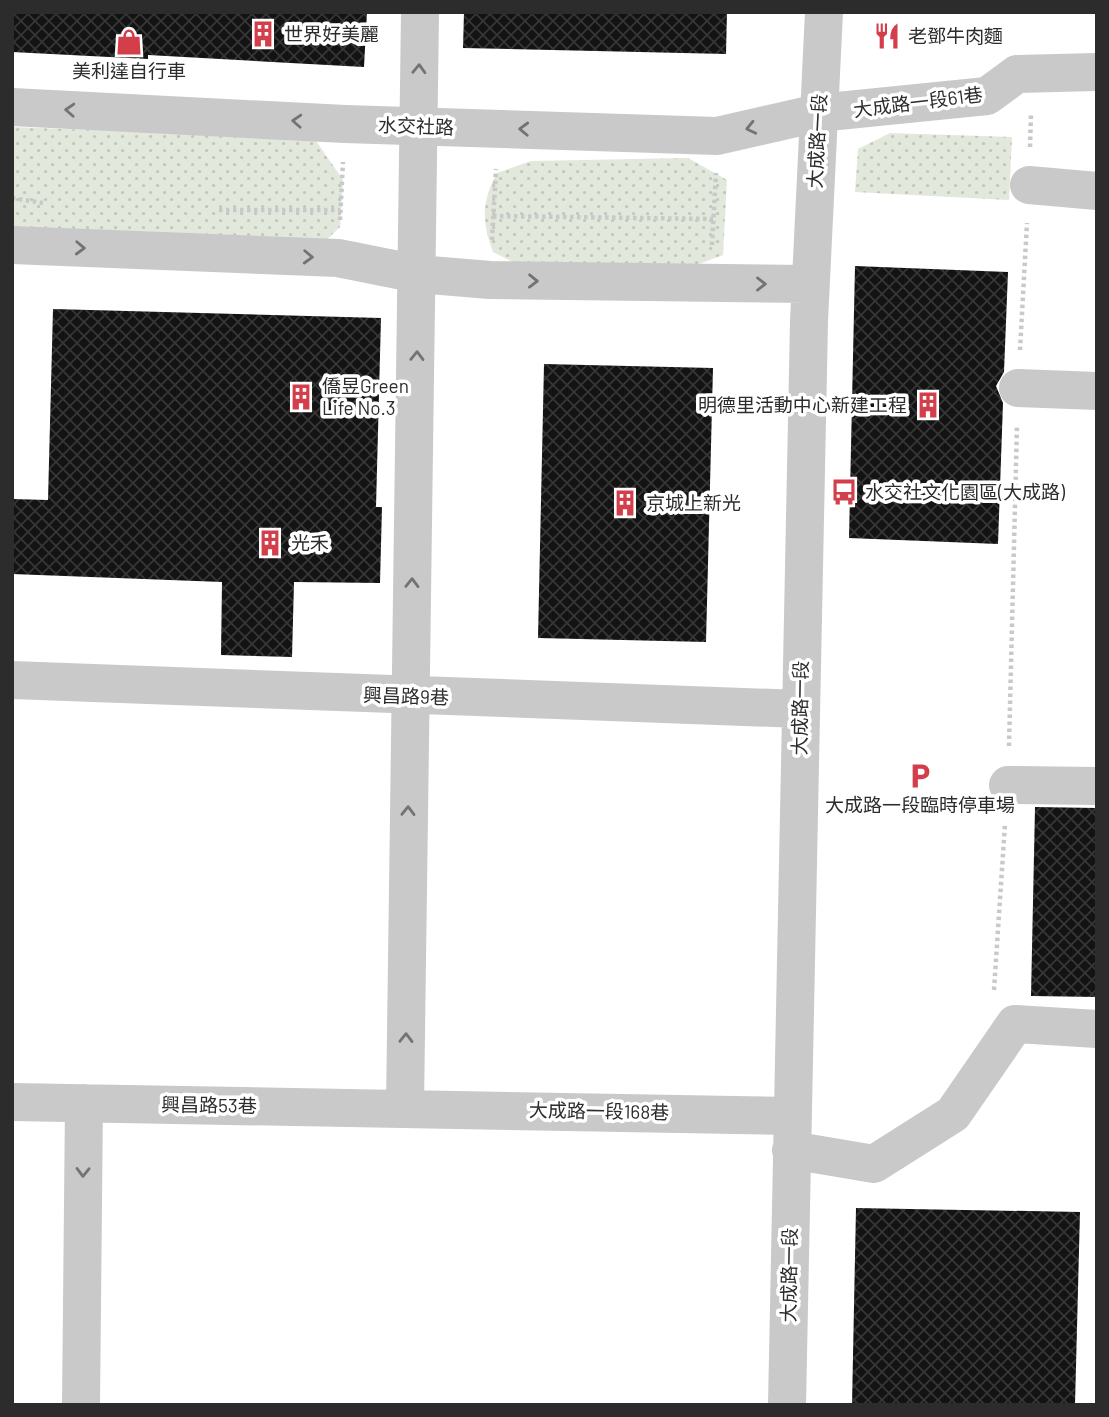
<svg xmlns="http://www.w3.org/2000/svg" width="1109" height="1417" viewBox="0 0 1109 1417" font-family="Barlow,'Noto Sans TC',sans-serif">
<defs>
<pattern id="grass-dots" width="8" height="8" patternUnits="userSpaceOnUse" patternTransform="scale(1.75)"><rect width="8" height="8" fill="#e2e8db"/><path d="M2 2h.1M6 6h.1" fill="none" stroke="#c2c7bc" stroke-width="1.8" stroke-linecap="round"/></pattern>
<pattern id="building-cross-hatch" width="8" height="8" patternUnits="userSpaceOnUse" patternTransform="scale(1.75)"><rect width="8" height="8" fill="#131313"/><path d="M0 0l8 8M0 8l8-8" fill="none" stroke="#363636"/></pattern>
</defs>
<rect width="100%" height="100%" fill="#fff"/>
<!-- grass -->
<path fill="url(#grass-dots)" d="M12,127L314,138L343,180L340,227L315,251L12,232Z
M890,133L1012,137L1009,200L855,192L858,149Z
M688,158L727,180L723,255L688,268L517,264L493,252C482,221 481,203 497,173L531,161Z"/>
<!-- building -->
<path fill="url(#building-cross-hatch)" d="M12,12H367L364,67L148,55V59L12,52Z
M464,12H727L726,54L463,48Z
M855,266L1008,272L1004,372L996,386L1003,403L998,544L849,538Z
M53,309L381,318L376,507H382L380,583L294,582L292,657L221,655L222,582L12,574V499L48,500Z
M544,364L713,368L706,642L538,638Z
M1035,807L1097,808V997L1031,996Z
M856,1208L1080,1212L1075,1405H852Z"/>
<g fill="none" stroke-linecap="round" stroke-linejoin="round">
<!-- path -->
<path stroke="#c9c9c9" stroke-width="4.5" stroke-dasharray="3.5 3.5" stroke-linecap="butt" d="M1030,147L1031,114
M12,198L43,203
M219,210H340
M493,216L713,219
M340,220L343,162
M492,240L496,169
M712,245L716,173
M1020,350L1027,223
M1009,746L1017,425
M994,990L1005,824"/>
<!-- minor -->
<path stroke="#c9c9c9" stroke-width="38" d="M12,107L345,124L717,136L818,113L987,96L1017,74L1097,72
M1029,185L1097,191
M12,245L338,258L418,274L490,280L810,284
M1018,388L1097,391
M12,680L800,709
M1008,785L1097,786
M12,1102L793,1116
M405,1107L420,12
M791,1150L874,1164L953,1114L1015,1024L1097,1029
M81,1405L84,1103
M787,1405L809,321L824,12"/>
</g>
<!-- one-way arrows -->
<defs><path id="oneway-chevron" d="M-2-3.5L2.5 0L-2 3.5" fill="none" stroke-width="1.6" stroke-linecap="round" stroke-linejoin="round" transform="scale(1.75)"/></defs>
<g stroke="#737373">
<use href="#oneway-chevron" transform="translate(419 69) rotate(-88)"/>
<use href="#oneway-chevron" transform="translate(70 110) rotate(-177)"/>
<use href="#oneway-chevron" transform="translate(297 121) rotate(-177)"/>
<use href="#oneway-chevron" transform="translate(751 128) rotate(167)"/>
<use href="#oneway-chevron" transform="translate(524 129) rotate(-178)"/>
<use href="#oneway-chevron" transform="translate(80 248) rotate(2)"/>
<use href="#oneway-chevron" transform="translate(308 257) rotate(2)"/>
<use href="#oneway-chevron" transform="translate(533 281) rotate(1)"/>
<use href="#oneway-chevron" transform="translate(761 284)"/>
<use href="#oneway-chevron" transform="translate(417 356) rotate(-89)"/>
<use href="#oneway-chevron" transform="translate(412 583) rotate(-89)"/>
<use href="#oneway-chevron" transform="translate(408 811) rotate(-89)"/>
<use href="#oneway-chevron" transform="translate(406 1038) rotate(-89)"/>
<use href="#oneway-chevron" transform="translate(83 1172) rotate(91)"/>
</g>
<!-- icons -->
<defs>
<g id="building-bare" transform="scale(2.1)"><path d="M-4-6H4V6H1V3H-1V6H-4ZM-2.5-4.3h1.7v1.8h-1.7ZM.8-4.3h1.7v1.8H.8ZM-2.5-1h1.7V.8h-1.7ZM.8-1h1.7V.8H.8Z" fill="#d33e4b" stroke="#fff" stroke-width="2.5" paint-order="stroke"/></g>
<g id="restaurant-bare" transform="scale(2.1)"><path d="M-5-6h1v4h1v-4h1v4h1v-4h1v5L-1.5 .5V6h-2V.5L-5-1ZM5-6V6H3V1.5H1.5Q1.5-4 5-6Z" fill="#d33e4b" stroke="#fff" stroke-width="2.5" paint-order="stroke"/></g>
<g id="shop-bare" transform="scale(2.1)"><path d="M-5-2.5h2.3a2.7 3.5 0 0 1 5.4 0H5L5.5 6h-11ZM-1.5-2.5h3a1.5 2.3 0 0 0-3 0Z" fill="#d33e4b" stroke="#fff" stroke-width="2.5" paint-order="stroke"/></g>
<g id="bus-bare" transform="scale(2.1)"><path d="M-5-6H5V4H4V6H2V4H-2V6H-4V4H-5ZM-3.5-4V0h7V-4ZM-3.5 1.2v1.5H-2V1.2ZM2 1.2v1.5H3.5V1.2Z" fill="#d33e4b" stroke="#fff" stroke-width="2.5" paint-order="stroke"/></g>
<g id="parking-bare" transform="scale(2.1)"><path d="M-3.5-5.5H1a3.5 3.5 0 0 1 0 7H-1V5.5H-3.5ZM-1-3.4V-.6H.8a1.4 1.4 0 0 0 0-2.8Z" fill="#d33e4b" stroke="#fff" stroke-width="2.5" paint-order="stroke"/></g>
</defs>
<g fill-rule="evenodd">
<use href="#building-bare" x="263" y="34"/>
<use href="#restaurant-bare" x="887" y="36"/>
<use href="#shop-bare" x="129" y="42"/>
<use href="#building-bare" x="301" y="397"/>
<use href="#building-bare" x="928" y="405"/>
<use href="#bus-bare" x="844" y="492"/>
<use href="#building-bare" x="625" y="503"/>
<use href="#building-bare" x="270" y="543"/>
<use href="#parking-bare" x="920" y="776"/>
</g>
<g text-anchor="middle" stroke-width="7" stroke-linejoin="round" paint-order="stroke">
<!-- poi labels -->
<g font-size="19" fill="#2c2c2c" stroke="#fff" text-anchor="start">
<text x="284" y="41">世界好美麗</text>
<text x="908" y="43">老鄧牛肉麵</text>
<text x="129" y="78" text-anchor="middle">美利達自行車</text>
<text x="322" y="393">僑昱Green<tspan x="322" dy="22">Life No.3</tspan></text>
<text x="907" y="412" text-anchor="end">明德里活動中心新建工程</text>
<text x="865" y="499">水交社文化園區(大成路)</text>
<text x="646" y="510">京城上新光</text>
<text x="291" y="550">光禾</text>
<text x="920" y="812" text-anchor="middle">大成路一段臨時停車場</text>
</g>
<!-- street labels -->
<g font-size="19" fill="#2c2c2c" stroke="#fff">
<text transform="translate(918 102) rotate(-7)" y="7">大成路一段61巷</text>
<text transform="translate(416 126) rotate(2)" y="7">水交社路</text>
<text transform="translate(817 141) rotate(-87)" y="7">大成路一段</text>
<text transform="translate(406 696) rotate(2)" y="7">興昌路9巷</text>
<text transform="translate(800 708) rotate(-89)" y="7">大成路一段</text>
<text transform="translate(209 1105) rotate(1)" y="7">興昌路53巷</text>
<text transform="translate(599 1111) rotate(1)" y="7">大成路一段168巷</text>
<text transform="translate(789 1275) rotate(-89)" y="7">大成路一段</text>
</g>
</g>
<!-- border -->
<rect width="1109" height="1417" fill="none" stroke="#2c2c2c" stroke-width="28"/>
</svg>
